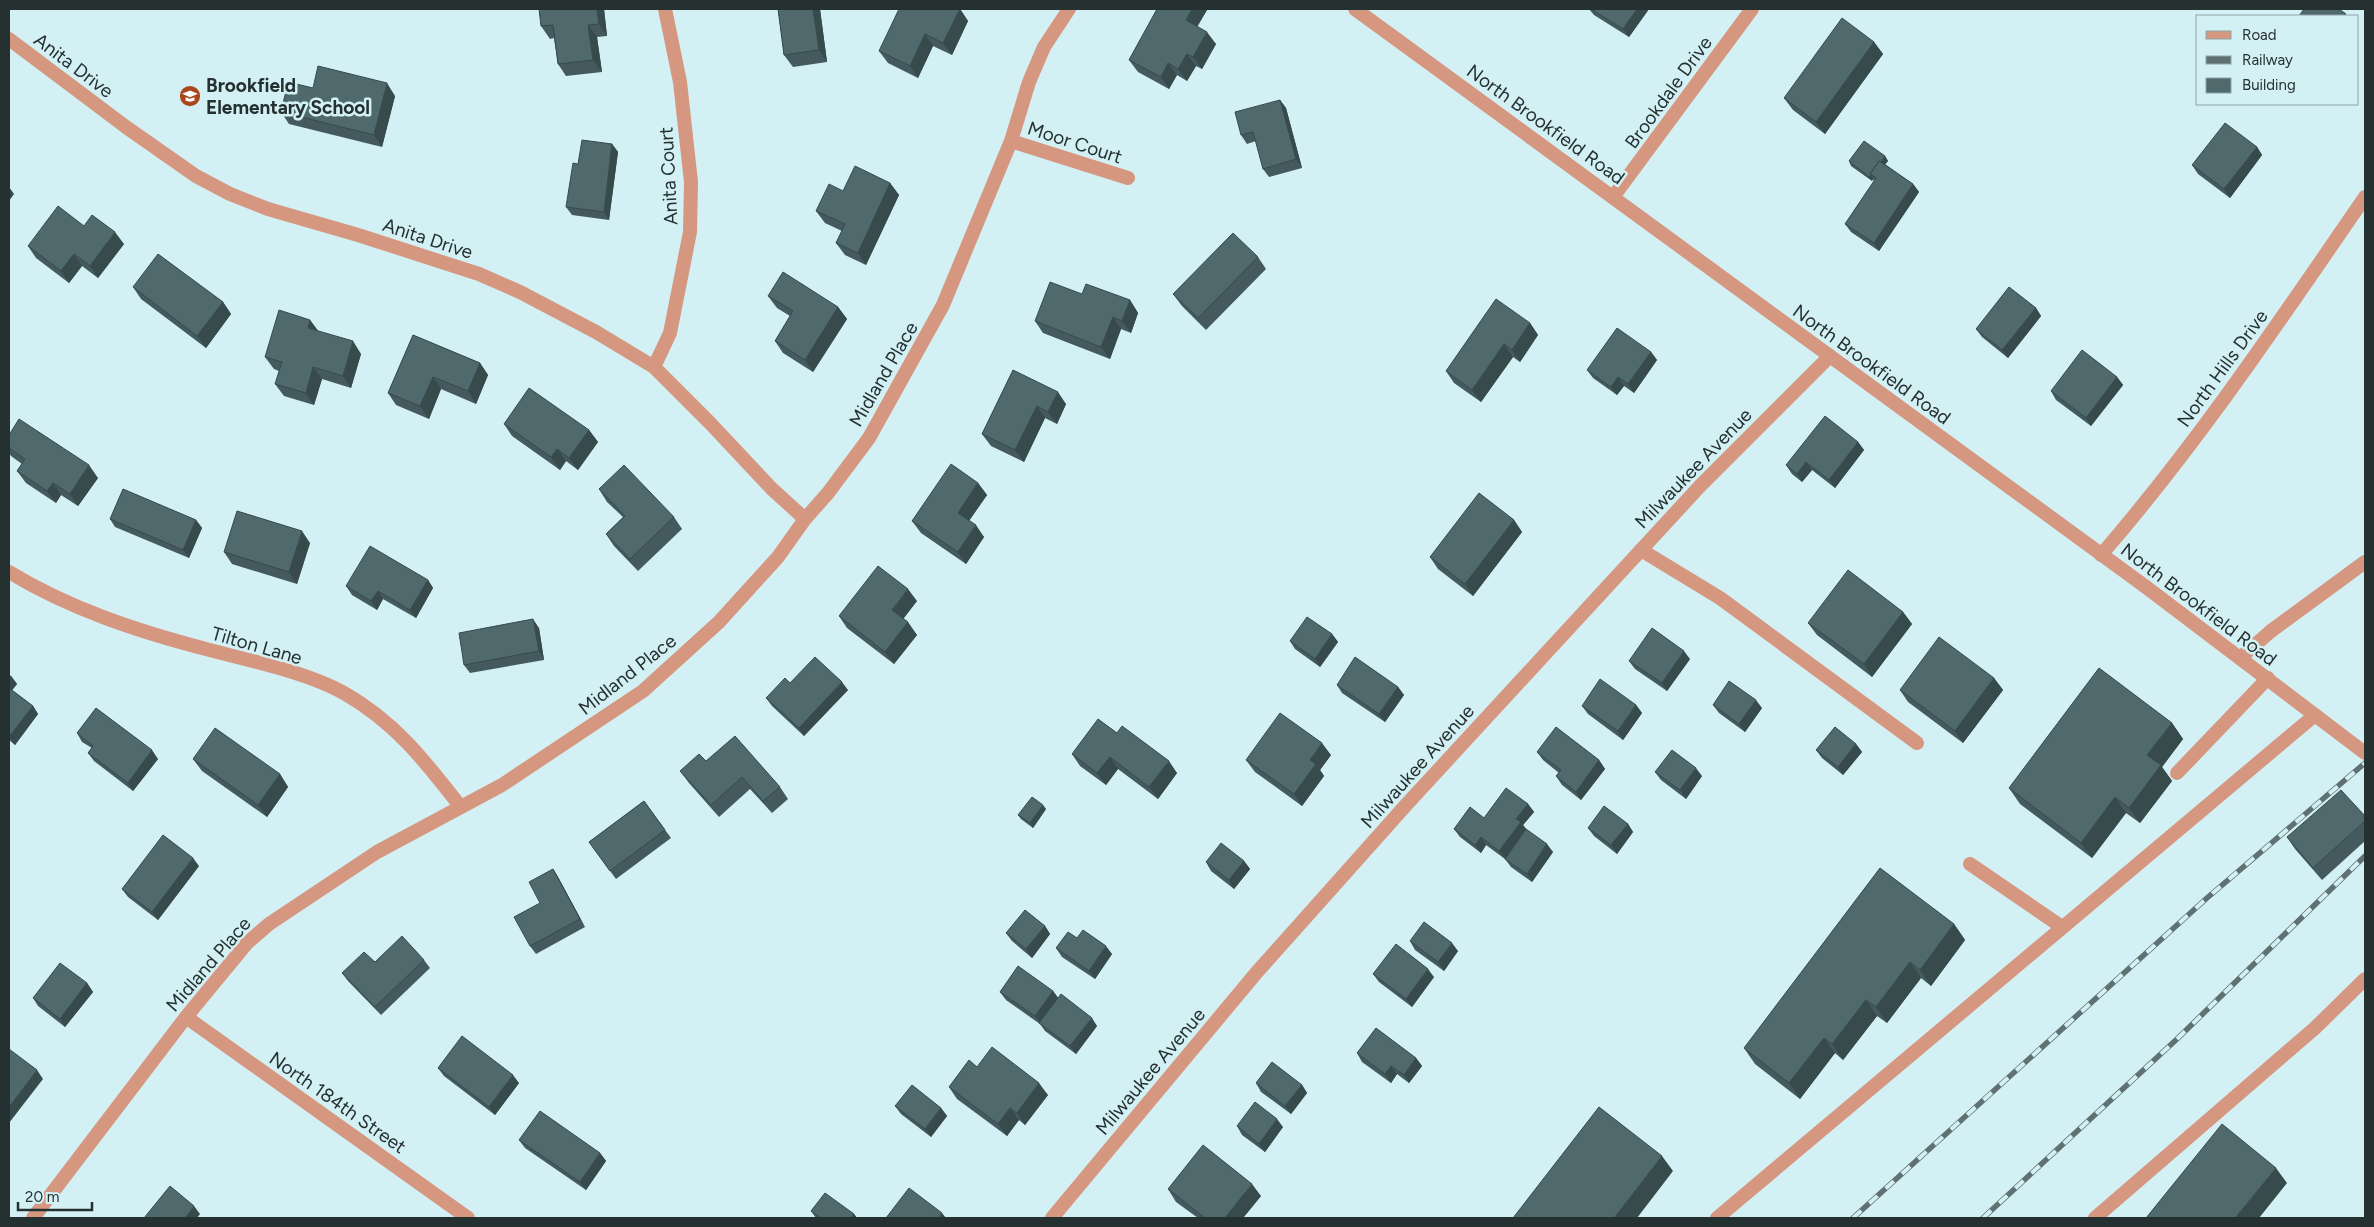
<svg xmlns="http://www.w3.org/2000/svg" width="2374" height="1227" viewBox="0 0 2374 1227" font-family="Figtree,sans-serif">
<rect width="100%" height="100%" fill="#d3f0f4"/>
<g fill="none" stroke-linecap="round" stroke-linejoin="round">
<!-- service -->
<path stroke="#d69781" stroke-width="14" d="M1641,550L1720,598L1917,743
M2177,773L2268,678
M1970,864L2062,927
M1717,1218L2315,715
M2095,1218L2315,1028L2365,979"/>
<!-- minor -->
<path stroke="#d69781" stroke-width="14" d="M9,39L126,127L196,176L230,194L268,209L358,235L479,274L520,292L596,332L654,367L710,423L772,489L805,519
M1011,141L1128,178
M1613,197L1752,9
M654,367L670,333L690,232L691,182L680,82L665,9
M2101,555C2198,443 2281,319 2365,197
M9,572C70,609 137,631 206,649C250,661 304,671 344,693C395,722 425,761 460,806
M2240,658L2271,631L2365,562
M186,1017L468,1218
M33,1218L186,1017L247,943L269,924L377,852L502,785L643,691L719,622L778,557L805,519L828,493L869,438L943,305L1011,141L1029,82L1044,47L1069,9
M1052,1218L1257,972L1406,805L1700,486L1830,356"/>
<!-- tertiary -->
<path stroke="#d69781" stroke-width="14" d="M1355,9L2146,587L2365,753"/>
<!-- rail casing -->
<g stroke="#607173" stroke-width="5.5">
<path id="rail" d="M1853,1218L2207,898L2365,763
M1983,1218L2177,1039L2365,856"/>
</g>
<!-- rail -->
<use href="#rail" stroke="#d3f0f4" stroke-width="4" stroke-dasharray="11" stroke-linecap="butt"/>
</g>
<!-- wall -->
<path fill="#445a5e" d="M539,9H604L607,36L597,37L602,72L566,76L558,64L554,38L550,39L541,26Z
M778,9H820L827,62L793,67L784,55Z
M960,9L968,21L952,55L933,46L918,78L888,63L879,51Z
M1157,9H1205L1207,10L1197,27L1216,44L1202,69L1196,66L1187,81L1177,75L1169,89L1138,72L1129,60Z
M1589,9H1649L1629,37L1594,15Z
M1874,42L1883,54L1825,134L1793,110L1784,98Z
M313,88L395,96L382,147L289,124L281,112Z
M1280,100L1286,108L1302,168L1269,177L1263,169L1256,141L1247,144L1241,135Z
M612,144L618,152L609,220L572,215L566,207L578,164Z
M2257,147L2262,155L2230,198L2198,174L2192,165Z
M1885,156L1888,161L1885,164L1913,184L1919,192L1879,251L1851,232L1845,224L1874,181L1873,179L1872,181L1851,166L1849,161Z
M890,183L899,195L866,265L845,255L836,243L842,231L825,223L816,211L843,191Z
M124,244L98,278L82,266L69,283L36,258L28,246Z
M1258,257L1266,269L1206,330L1182,306L1173,294Z
M133,287L223,302L231,314L206,348L141,299Z
M1082,294L1130,300L1138,313L1131,333L1121,329L1110,359L1043,333L1035,321Z
M768,296L838,307L847,319L813,372L783,353L775,341L790,316L777,308Z
M2036,308L2041,316L2008,358L1982,337L1976,329Z
M310,320L318,331L361,354L351,388L322,379L314,405L284,396L275,384L279,371L274,369L265,357Z
M1530,323L1538,335L1520,362L1513,357L1481,402L1454,383L1446,371Z
M413,335L480,363L488,375L476,404L441,389L429,419L396,405L388,393Z
M1651,352L1657,360L1634,393L1624,386L1617,395L1593,378L1587,370Z
M1013,370L1066,404L1057,424L1045,418L1024,462L991,446L982,434Z
M2117,377L2123,385L2091,426L2056,400L2051,391Z
M504,424L589,430L598,442L578,470L566,461L560,470L512,436Z
M1858,442L1864,450L1835,488L1812,470L1802,482L1792,474L1786,465Z
M9,448L98,478L78,506L61,495L56,503L26,483L17,471L22,464L11,456L9,453Z
M978,483L987,495L969,521L984,537L966,564L921,533L912,521Z
M599,489L674,517L682,529L638,571L614,546L606,534L623,517L607,502Z
M110,519L196,520L202,528L189,558L115,527Z
M1514,520L1522,532L1473,596L1438,569L1430,557Z
M310,543L297,584L232,564L224,552Z
M428,580L433,588L416,618L383,599L377,610L352,595L346,586Z
M917,601L903,618L917,635L894,664L847,628L839,616Z
M1903,612L1912,624L1872,677L1817,635L1808,623Z
M539,628L544,660L470,673L464,665Z
M1332,634L1338,642L1320,667L1295,649L1290,641Z
M1690,659L1667,691L1635,669L1629,661Z
M9,674L11,676L17,684L12,690L33,706L38,714L15,745L9,740Z
M1994,678L2003,690L1963,743L1908,702L1900,690Z
M790,683L848,690L804,736L772,706L766,698Z
M1337,685L1398,687L1404,695L1385,722L1342,693Z
M1636,705L1642,713L1623,740L1588,714L1582,706Z
M1713,705L1762,708L1745,732L1719,713Z
M2172,723L2183,739L2162,767L2172,781L2140,823L2126,813L2092,858L2020,804L2009,788Z
M77,733L158,759L133,791L94,761L88,753L92,748L82,742Z
M1117,733L1177,773L1158,799L1118,769L1106,785L1080,766L1072,754Z
M1856,744L1862,752L1843,775L1822,758L1816,750Z
M1537,752L1599,760L1605,769L1581,800L1562,785L1556,776L1559,773L1543,760Z
M1331,755L1320,770L1324,776L1302,806L1255,772L1246,760Z
M193,759L280,774L288,787L267,817L202,771Z
M706,761L780,787L788,799L772,813L750,789L719,817L689,783L680,771Z
M1655,772L1702,776L1686,799L1661,780Z
M644,801L671,838L616,879L589,842Z
M1528,804L1534,812L1523,825L1526,829L1553,852L1532,882L1511,867L1505,859L1486,845L1481,853L1460,837L1454,829L1484,818Z
M1046,809L1033,828L1021,819L1018,815Z
M2365,816V841L2322,880L2295,849L2287,837Z
M1628,824L1633,832L1617,854L1594,836L1588,828Z
M1244,861L1250,869L1234,889L1211,871L1206,862Z
M199,866L158,920L128,897L122,889Z
M553,869L558,877L585,927L536,954L530,946L540,903Z
M1954,924L1965,940L1931,986L1921,978L1887,1023L1877,1016L1843,1060L1835,1053L1800,1099L1755,1064L1744,1048Z
M1045,926L1050,934L1032,958L1012,941L1006,933Z
M1077,938L1112,954L1095,979L1062,957L1056,948Z
M1410,941L1458,951L1444,971L1415,950Z
M424,960L430,968L381,1015L348,981L342,973L375,962Z
M1373,974L1434,977L1412,1007L1379,982Z
M87,983L93,992L65,1027L38,1006L33,998Z
M1053,991L1058,998L1097,1026L1076,1054L1045,1031L1040,1024L1006,1000L1000,992Z
M1357,1053L1416,1058L1422,1066L1409,1083L1397,1074L1391,1083L1362,1062Z
M977,1067L1048,1095L1025,1125L1019,1120L1007,1136L957,1099L949,1087Z
M438,1068L519,1083L495,1115L444,1076Z
M1256,1083L1302,1085L1307,1093L1291,1114L1261,1092Z
M895,1106L941,1108L947,1116L931,1137L901,1114Z
M1237,1126L1283,1127L1265,1152L1242,1135Z
M519,1140L600,1153L606,1161L586,1190L525,1148Z
M1168,1189L1261,1196L1243,1218H1198L1176,1202Z
M811,1211L854,1214L857,1218H816Z"/>
<!-- shaded-wall -->
<path fill="#374a4c" d="M597,9H604L607,36L599,24Z
M813,9H820L827,62L819,50Z
M960,9L968,21L952,55L943,43Z
M1192,9H1205L1207,10L1194,32L1186,20Z
M1637,9H1649L1629,37L1623,29Z
M588,25L597,37L602,72L593,60Z
M1207,32L1216,44L1202,69L1193,57Z
M925,34L933,46L918,78L910,66Z
M1874,42L1883,54L1825,134L1816,122Z
M1187,54L1196,66L1187,81L1178,69Z
M1168,63L1177,75L1169,89L1161,77Z
M387,83L395,96L382,147L374,135Z
M1280,100L1286,108L1302,168L1296,159Z
M612,144L618,152L609,220L604,212Z
M2257,147L2262,155L2230,198L2224,189Z
M1885,156L1888,161L1875,177L1871,175Z
M1870,175L1873,179L1872,181L1869,177Z
M890,183L899,195L866,265L858,253Z
M1913,184L1919,192L1879,251L1874,243Z
M9,187L14,194L9,201Z
M115,232L124,244L98,278L90,266Z
M74,254L82,266L69,283L61,271Z
M1130,300L1138,313L1131,333L1122,321Z
M223,302L231,314L206,348L197,336Z
M838,307L847,319L813,372L805,360Z
M2036,308L2041,316L2008,358L2002,350Z
M1113,317L1121,329L1110,359L1101,347Z
M310,320L319,332L308,328Z
M1530,323L1538,335L1520,362L1512,350Z
M353,341L361,354L351,388L343,376Z
M1504,344L1513,357L1481,402L1472,390Z
M1651,352L1657,360L1634,393L1628,384Z
M480,363L488,375L476,404L468,391Z
M313,367L322,379L314,405L306,393Z
M433,377L441,389L429,419L420,406Z
M1618,377L1624,386L1617,395L1611,387Z
M2117,377L2123,385L2091,426L2086,418Z
M1058,392L1066,404L1057,424L1048,412Z
M1037,406L1045,418L1024,462L1015,450Z
M589,430L598,442L578,470L569,458Z
M1858,442L1864,450L1835,488L1829,480Z
M557,449L566,461L560,470L551,457Z
M1806,462L1812,470L1802,482L1797,474Z
M89,465L98,478L78,506L70,494Z
M53,483L61,495L56,503L47,491Z
M978,483L987,495L966,525L958,513Z
M196,520L202,528L189,558L183,550Z
M1514,520L1522,532L1473,596L1465,584Z
M976,525L984,537L966,564L958,552Z
M302,531L310,543L297,584L289,572Z
M428,580L433,588L416,618L410,610Z
M908,589L917,601L901,622L892,610Z
M378,591L383,599L377,610L371,601Z
M1903,612L1912,624L1872,677L1864,664Z
M533,619L539,628L544,660L539,651Z
M908,622L917,635L894,664L885,652Z
M1332,634L1338,642L1320,667L1315,659Z
M1684,651L1690,659L1667,691L1662,683Z
M11,676L17,684L10,693L9,691V679Z
M1994,678L2003,690L1963,743L1955,731Z
M842,682L848,690L804,736L799,728Z
M1398,687L1404,695L1385,722L1379,714Z
M1756,700L1762,708L1745,732L1739,724Z
M1636,705L1642,713L1623,740L1618,731Z
M33,706L38,714L15,745L9,737Z
M2172,723L2183,739L2162,767L2172,781L2140,823L2129,808L2147,755Z
M1322,743L1331,755L1320,770L1324,776L1302,806L1294,794L1310,760Z
M1856,744L1862,752L1843,775L1838,767Z
M152,750L158,759L133,791L128,783Z
M1110,757L1118,769L1106,785L1097,773Z
M1599,760L1605,769L1581,800L1576,792Z
M1169,761L1177,773L1158,799L1149,787Z
M1696,768L1702,776L1686,799L1680,790Z
M280,774L288,787L267,817L258,805Z
M2115,797L2126,813L2092,858L2081,843Z
M1528,804L1534,812L1523,825L1527,830L1505,859L1499,851L1516,819Z
M1043,805L1046,809L1033,828L1030,823Z
M1628,824L1633,832L1617,854L1611,845Z
M1481,837L1486,845L1481,853L1475,845Z
M1547,844L1553,852L1532,882L1527,874Z
M193,858L199,866L158,920L152,912Z
M1244,861L1250,869L1234,889L1229,880Z
M553,869L558,877L585,927L580,919Z
M1954,924L1965,940L1931,986L1920,970Z
M1045,926L1050,934L1032,958L1026,949Z
M1452,943L1458,951L1444,971L1438,962Z
M1106,946L1112,954L1095,979L1089,971Z
M1910,962L1921,978L1887,1023L1876,1007Z
M1428,969L1434,977L1412,1007L1406,999Z
M87,983L93,992L65,1027L60,1019Z
M1053,991L1059,999L1041,1024L1035,1016Z
M1866,1000L1877,1016L1843,1060L1832,1044Z
M1092,1018L1097,1026L1076,1054L1070,1046Z
M1824,1038L1835,1053L1800,1099L1789,1083Z
M1416,1058L1422,1066L1409,1083L1404,1075Z
M1391,1066L1397,1074L1391,1083L1385,1074Z
M37,1070L43,1079L9,1123V1107Z
M513,1075L519,1083L495,1115L489,1107Z
M1039,1083L1048,1095L1025,1125L1017,1113Z
M1302,1085L1307,1093L1291,1114L1285,1106Z
M941,1108L947,1116L931,1137L925,1129Z
M1010,1108L1019,1120L1007,1136L998,1124Z
M1277,1119L1283,1127L1265,1152L1259,1144Z
M600,1153L606,1161L586,1190L580,1182Z
M1662,1156L1673,1171L1637,1218H1614Z
M2276,1168L2287,1183L2259,1218H2235Z
M1252,1184L1261,1196L1243,1218H1225Z
M194,1206L200,1214L197,1218H185Z
M942,1213L946,1218H938Z
M854,1214L857,1218H851Z"/>
<!-- building -->
<path fill="#4f696d" stroke="#374a4c" d="M539,9H597L599,24L588,25L593,60L558,64L553,25L541,26Z
M778,9H813L819,50L784,55Z
M899,9H960L943,43L925,34L910,66L879,51Z
M1157,9H1192L1186,20L1207,32L1193,57L1187,54L1178,69L1168,63L1161,77L1129,60Z
M1591,9H1637L1623,29Z
M2304,9H2339L2346,14L2344,16H2299Z
M1842,18L1874,42L1816,122L1784,98Z
M318,66L387,83L374,135L281,112L288,82L313,88Z
M1280,100L1296,159L1263,169L1253,132L1241,135L1235,112Z
M2225,123L2257,147L2224,189L2192,165Z
M582,140L612,144L604,212L566,207L573,163L578,164Z
M1864,141L1885,156L1881,162L1879,161L1870,174L1871,175L1869,177L1849,161Z
M1879,161L1913,184L1874,243L1845,224L1876,178L1870,174Z
M855,166L890,183L858,253L836,243L845,224L816,211L829,184L843,191Z
M58,206L84,226L92,215L115,232L90,266L74,254L61,271L28,246Z
M1233,233L1258,257L1198,318L1173,294Z
M158,254L223,302L197,336L133,287Z
M783,272L838,307L805,360L775,341L793,311L768,296Z
M1050,282L1082,294L1086,284L1130,300L1122,321L1113,317L1101,347L1035,321Z
M2009,287L2036,308L2002,350L1976,329Z
M1496,299L1530,323L1512,350L1504,344L1472,390L1446,371Z
M279,310L310,320L308,328L353,341L343,376L313,367L306,393L275,384L282,362L265,357Z
M1617,328L1651,352L1628,384L1618,377L1611,387L1587,370Z
M413,335L480,363L468,391L433,377L420,406L388,393Z
M2082,350L2117,377L2086,418L2051,391Z
M1013,370L1058,392L1048,412L1037,406L1015,450L982,434Z
M529,388L589,430L569,458L557,449L551,457L504,424Z
M1825,416L1858,442L1829,480L1806,462L1797,474L1786,465Z
M19,419L89,465L70,494L53,483L47,491L17,471L25,459L9,448V435Z
M951,464L978,483L958,513L976,525L958,552L912,521Z
M624,465L674,517L630,559L606,534L625,516L599,489Z
M123,489L196,520L183,550L110,519Z
M1479,493L1514,520L1465,584L1430,557Z
M237,511L302,531L289,572L224,552Z
M370,546L428,580L410,610L378,591L371,601L346,586Z
M878,566L908,589L892,610L908,622L885,652L839,616Z
M1848,570L1903,612L1864,664L1808,623Z
M1307,617L1332,634L1315,659L1290,641Z
M533,619L539,651L464,665L459,633Z
M1652,628L1684,651L1662,683L1629,661Z
M1939,637L1994,678L1955,731L1900,690Z
M815,657L842,682L799,728L766,698L785,678L790,683Z
M1355,657L1398,687L1379,714L1337,685Z
M2099,668L2172,723L2147,755L2161,765L2129,808L2115,797L2081,843L2009,788Z
M1600,679L1636,705L1618,731L1582,706Z
M1729,681L1756,700L1739,724L1713,705Z
M9,688L33,706L9,737Z
M96,708L152,750L128,783L88,753L93,746L77,733Z
M1280,713L1322,743L1310,760L1316,764L1294,794L1246,760Z
M1098,719L1117,733L1122,726L1169,761L1149,787L1110,757L1097,773L1072,754Z
M1556,727L1599,760L1576,792L1556,776L1561,770L1537,752Z
M1835,727L1856,744L1838,767L1816,750Z
M215,728L280,774L258,805L193,759Z
M735,736L780,787L763,801L742,777L711,805L680,771L699,754L706,761Z
M1672,750L1696,768L1680,790L1655,772Z
M1506,788L1528,804L1516,819L1521,822L1499,851L1481,837L1475,845L1454,829L1470,807L1484,818Z
M2341,790L2365,816V821L2313,868L2287,837Z
M1032,797L1043,805L1030,823L1018,815Z
M644,801L665,830L610,871L589,842Z
M1604,806L1628,824L1611,845L1588,828Z
M1526,829L1547,844L1527,874L1505,859Z
M163,835L193,858L152,912L122,889Z
M1221,843L1244,861L1229,880L1206,862Z
M1880,868L1954,924L1920,970L1910,962L1876,1007L1866,1000L1832,1044L1824,1038L1789,1083L1744,1048Z
M553,869L580,919L530,946L514,917L540,903L529,882Z
M1025,910L1045,926L1026,949L1006,933Z
M1424,922L1452,943L1438,962L1410,941Z
M1083,930L1106,946L1089,971L1056,948L1068,932L1077,938Z
M402,936L424,960L375,1007L342,973L364,952L375,962Z
M1396,944L1428,969L1406,999L1373,974Z
M60,963L87,983L60,1019L33,998Z
M1018,966L1053,991L1035,1016L1000,992Z
M1061,994L1092,1018L1070,1046L1039,1023Z
M1376,1028L1416,1058L1404,1075L1391,1066L1385,1074L1357,1053Z
M462,1036L513,1075L489,1107L438,1068Z
M992,1047L1039,1083L1017,1113L1010,1108L998,1124L949,1087L969,1060L977,1067Z
M9,1049L37,1070L9,1107Z
M1272,1062L1302,1085L1285,1106L1256,1083Z
M912,1085L941,1108L925,1129L895,1106Z
M1255,1102L1277,1119L1259,1144L1237,1126Z
M1599,1107L1662,1156L1614,1218H1513Z
M540,1111L600,1153L580,1182L519,1140Z
M2222,1124L2276,1168L2235,1218H2146Z
M1203,1145L1252,1184L1225,1218H1205L1168,1189Z
M170,1186L194,1206L185,1218H144Z
M909,1188L942,1213L938,1218H886Z
M825,1193L854,1214L851,1218H821L811,1211Z"/>
<!-- icons -->
<defs>
<g id="school-disc" transform="scale(1.125)"><circle r="9.5" fill="#ab451b" stroke="#d3f0f4"/><path d="M0-5L7-2L0 1L-7-2ZM-4 1L0 2.5L4 1V4Q0 6-4 4Z" fill="#fff"/></g>
</defs>
<g fill-rule="evenodd">
<use href="#school-disc" x="190" y="96"/>
</g>
<g text-anchor="middle" stroke-width="5" stroke-linejoin="round" paint-order="stroke">
<!-- street labels -->
<g font-size="19" fill="#253031" stroke="#d3f0f4">
<text transform="translate(74 65) rotate(37)" y="7">Anita Drive</text>
<text transform="translate(1668 92) rotate(-54)" y="7">Brookdale Drive</text>
<text transform="translate(1546 124) rotate(36)" y="7">North Brookfield Road</text>
<text transform="translate(1075 142) rotate(18)" y="7">Moor Court</text>
<text transform="translate(668 176) rotate(-93)" y="7">Anita Court</text>
<text transform="translate(428 238) rotate(18)" y="7">Anita Drive</text>
<text transform="translate(1872 364) rotate(36)" y="7">North Brookfield Road</text>
<text transform="translate(2222 368) rotate(-54)" y="7">North Hills Drive</text>
<text transform="translate(883 374) rotate(-60)" y="7">Midland Place</text>
<text transform="translate(1693 468) rotate(-46)" y="7">Milwaukee Avenue</text>
<text transform="translate(2199 604) rotate(37)" y="7">North Brookfield Road</text>
<text transform="translate(257 645) rotate(16)" y="7">Tilton Lane</text>
<text transform="translate(627 674) rotate(-38)" y="7">Midland Place</text>
<text transform="translate(1417 766) rotate(-48)" y="7">Milwaukee Avenue</text>
<text transform="translate(208 964) rotate(-49)" y="7">Midland Place</text>
<text transform="translate(1150 1071) rotate(-50)" y="7">Milwaukee Avenue</text>
<text transform="translate(338 1102) rotate(35)" y="7">North 184th Street</text>
</g>
<!-- poi labels -->
<g font-size="19" font-weight="bold" fill="#253031" stroke="#d3f0f4" text-anchor="start">
<text x="206" y="92">Brookfield<tspan x="206" dy="22">Elementary School</tspan></text>
</g>
</g>
<!-- border -->
<rect width="2374" height="1227" fill="none" stroke="#253031" stroke-width="20"/>
<!-- legend -->
<rect x="2196" y="15" width="162" height="90" fill="#d3f0f4" stroke="#8da3a6"/>
<rect x="2206" y="31" width="25" height="8" fill="#d69781" stroke="#8da3a6"/>
<text x="2242" y="40" font-size="15" fill="#253031">Road</text>
<rect x="2206" y="56" width="25" height="8" fill="#607173" stroke="#8da3a6"/>
<text x="2242" y="65" font-size="15" fill="#253031">Railway</text>
<rect x="2206" y="78" width="25" height="15" fill="#4f696d" stroke="#8da3a6"/>
<text x="2242" y="90" font-size="15" fill="#253031">Building</text>
<!-- scale -->
<path d="M18 1202v8h74v-8" fill="none" stroke="#253031" stroke-width="2.5"/>
<text x="25" y="1202" font-size="15" fill="#253031" stroke="#d3f0f4" stroke-width="4" paint-order="stroke">20 m</text>
</svg>
